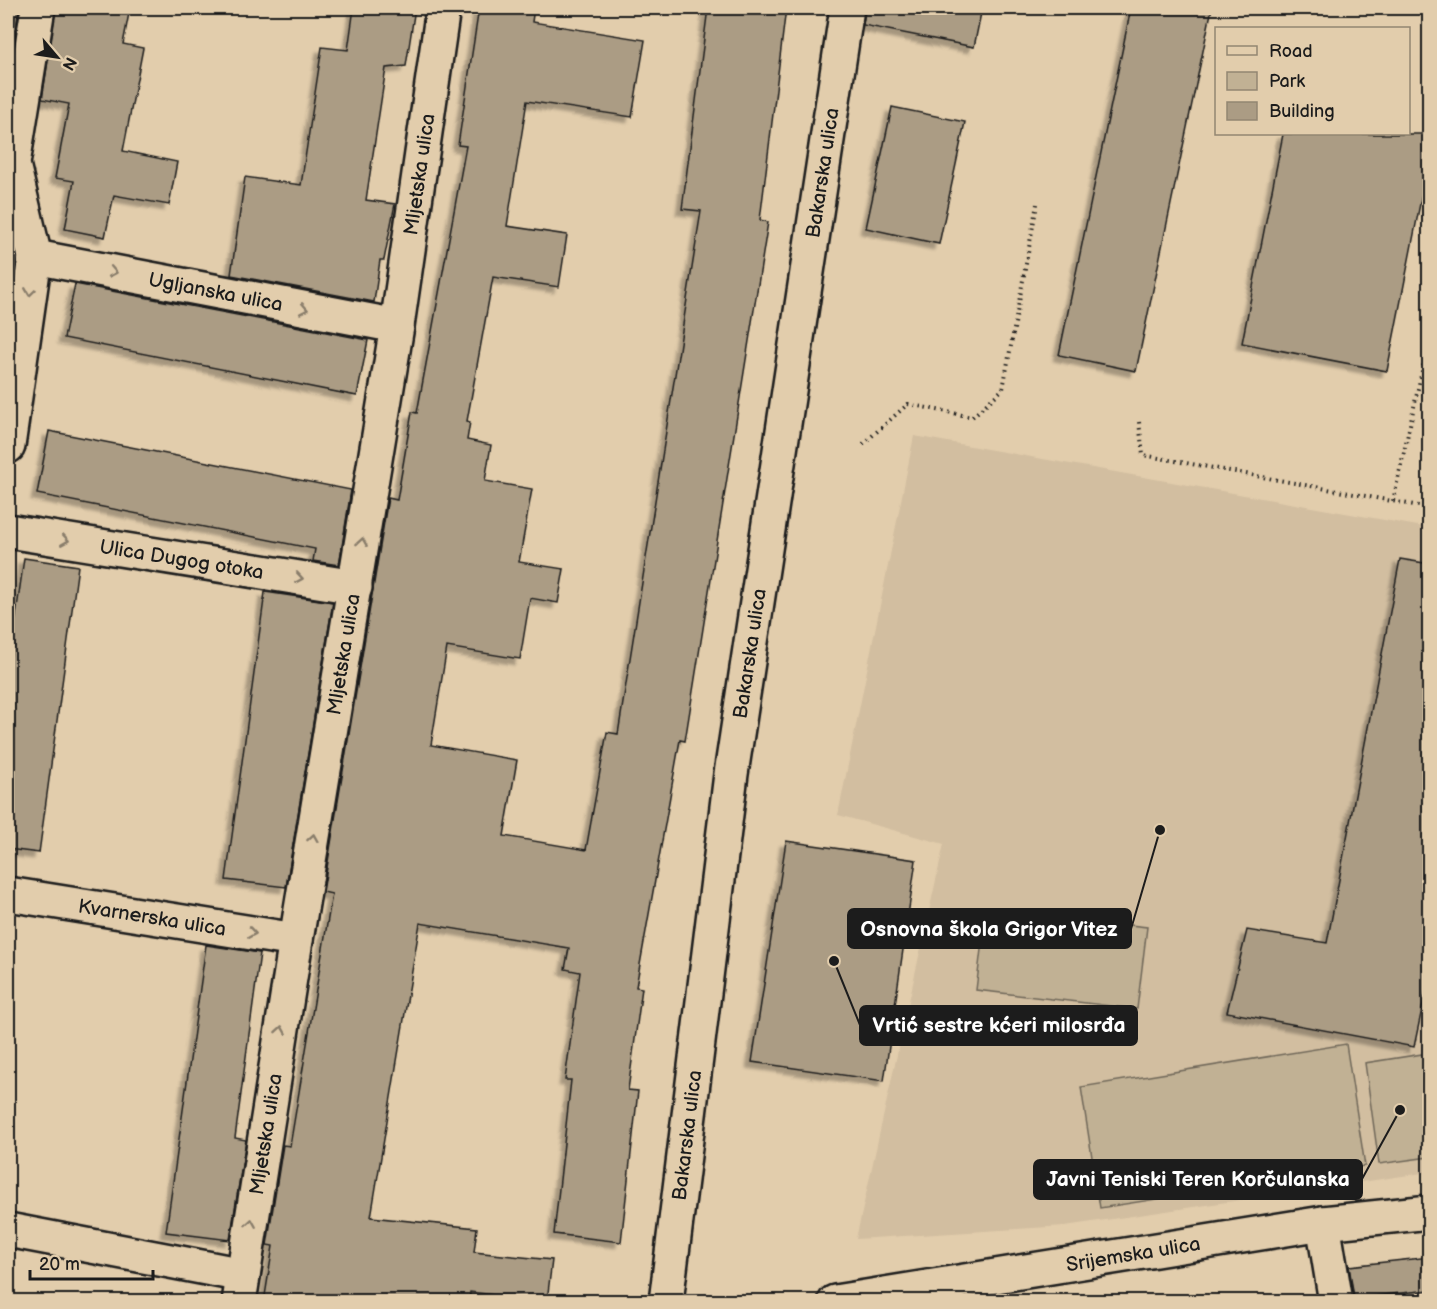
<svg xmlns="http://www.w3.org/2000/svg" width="1437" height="1309" viewBox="0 0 1437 1309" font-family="'Balsamiq Sans',sans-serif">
<defs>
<filter id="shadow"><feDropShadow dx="-5.5" dy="5.5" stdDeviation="1.5" flood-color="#0004"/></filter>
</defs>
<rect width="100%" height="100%" fill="#e2cdac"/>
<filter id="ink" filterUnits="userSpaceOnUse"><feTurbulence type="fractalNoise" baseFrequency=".0167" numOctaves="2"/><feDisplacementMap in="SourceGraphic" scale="12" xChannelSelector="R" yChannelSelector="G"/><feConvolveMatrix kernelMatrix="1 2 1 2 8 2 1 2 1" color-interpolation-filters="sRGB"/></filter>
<g filter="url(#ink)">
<!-- built -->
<path fill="#d2bea0" d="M914,436L1429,528V1172L1065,1226L856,1239L944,844L838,815Z"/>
<!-- green -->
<path fill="#c1b194" stroke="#6e6658" stroke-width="1.5" d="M986,909L1147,927L1137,1009L976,990Z
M1346,1044L1365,1166L1100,1208L1081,1087Z
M1429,1053V1157L1379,1164L1365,1063Z"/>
<!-- building -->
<path fill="#ab9c84" stroke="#1c1c1c" stroke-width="1.5" filter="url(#shadow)" d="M8,8H19L8,80Z
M56,8H130L123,44L143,48L123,151L177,162L169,205L114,195L105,237L65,229L74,181L55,178L69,104L42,99Z
M354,8H415L406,66L386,68L366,200L395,204L384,260H380L374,302L231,275L245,177L301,185L322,47L348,50Z
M479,8H534L532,22L645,40L632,117L527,101L507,226L567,235L559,287L493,277L467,421L470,422L467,440L491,445L485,481L532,489L519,562L564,569L558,603L530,598L520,659L447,647L431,745L517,760L504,836L586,850L607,732L618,734L701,211L682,209L708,8H786L760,220L768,222L685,741L680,740L636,987L642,988L628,1090L638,1091L621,1242L554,1234L571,1080H565L580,972L565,969L569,948L420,923L371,1217L477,1228L474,1252L552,1260L547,1301L470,1292L469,1302H264L273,1246L267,1245L283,1145L290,1146L332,894L323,892L388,498L397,500L412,412L417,413L466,146L458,145Z
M865,8H982L974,47L863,25Z
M1131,8H1212L1136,371L1059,355Z
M892,107L965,122L939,244L866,228Z
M1283,134H1430V153L1387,371L1242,343Z
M75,284L368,340L357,396L64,338Z
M49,431L351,490L339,565L313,561L315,549L37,494Z
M24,558L78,566L39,853L8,849V673Z
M1400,559L1430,564V971L1414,1047L1227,1012L1247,930L1327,943Z
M265,592L333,602L286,887L226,880Z
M786,841L916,860L884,1081L752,1062Z
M206,945L260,953L235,1138L246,1140L230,1240L166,1232Z
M1430,1257V1290L1354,1298L1349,1266Z"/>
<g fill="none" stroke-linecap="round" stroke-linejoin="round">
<!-- street casing -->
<g stroke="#1c1c1c" stroke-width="38">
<g id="street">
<path id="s1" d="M35,257L397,326"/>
<path d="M8,446L35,257L13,164L38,8"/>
<path id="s2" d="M8,531L355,587"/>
<path id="s3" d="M8,894L296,940"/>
<path d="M1323,1223L1336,1302"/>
<path d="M8,1230L243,1275"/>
<path id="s4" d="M239,1302L296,940L397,326L443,8"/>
<path id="s5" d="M666,1302L731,774L847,8"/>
<path id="s6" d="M835,1302L1323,1223L1430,1212"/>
</g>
</g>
<!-- path -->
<path stroke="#1c1c1c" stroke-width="4" stroke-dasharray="1.5 4.5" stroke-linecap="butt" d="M1139,422L1143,455L1430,508
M863,444L908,404L972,417L1003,389L1037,204
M1393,501L1430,335"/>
<!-- street -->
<use href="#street" stroke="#e2cdac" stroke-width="33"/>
</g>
<!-- one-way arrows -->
<defs><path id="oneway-chevron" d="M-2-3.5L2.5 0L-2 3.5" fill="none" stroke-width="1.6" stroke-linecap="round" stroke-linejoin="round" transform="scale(1.5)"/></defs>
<g stroke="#897d6b">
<use href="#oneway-chevron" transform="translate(113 272) rotate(11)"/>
<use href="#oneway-chevron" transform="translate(30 292) rotate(98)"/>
<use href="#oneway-chevron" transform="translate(304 309) rotate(11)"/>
<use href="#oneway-chevron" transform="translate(65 540) rotate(9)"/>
<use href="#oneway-chevron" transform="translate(362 542) rotate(-81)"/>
<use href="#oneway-chevron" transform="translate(299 578) rotate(9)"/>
<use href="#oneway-chevron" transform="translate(313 838) rotate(-81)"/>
<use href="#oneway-chevron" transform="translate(252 933) rotate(9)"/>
<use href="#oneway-chevron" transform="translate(281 1030) rotate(-81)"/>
<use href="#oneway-chevron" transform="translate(251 1223) rotate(-81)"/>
</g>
</g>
<g text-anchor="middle" stroke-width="6" stroke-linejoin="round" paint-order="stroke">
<!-- street labels -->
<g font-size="20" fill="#1c1c1c" stroke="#e2cdac">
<text dy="7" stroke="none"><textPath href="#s5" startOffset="1140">Bakarska ulica</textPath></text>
<text dy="7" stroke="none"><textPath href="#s4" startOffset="1142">Mljetska ulica</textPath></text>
<text dy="7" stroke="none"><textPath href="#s1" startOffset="184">Ugljanska ulica</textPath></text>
<text dy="7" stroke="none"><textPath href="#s2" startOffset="176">Ulica Dugog otoka</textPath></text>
<text dy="7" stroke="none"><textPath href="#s5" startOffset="654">Bakarska ulica</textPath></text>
<text dy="7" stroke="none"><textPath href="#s4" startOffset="656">Mljetska ulica</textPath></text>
<text dy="7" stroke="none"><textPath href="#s3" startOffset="146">Kvarnerska ulica</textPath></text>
<text dy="7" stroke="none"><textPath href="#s4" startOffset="170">Mljetska ulica</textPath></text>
<text dy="7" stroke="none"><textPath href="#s5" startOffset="168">Bakarska ulica</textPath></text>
<text dy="7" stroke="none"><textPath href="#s6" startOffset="302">Srijemska ulica</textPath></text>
</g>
</g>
<!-- callouts -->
<path fill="none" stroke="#1c1c1c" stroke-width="2" d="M1160 830L1131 929M834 961L860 1025M1400 1110L1362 1179"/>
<g fill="#1c1c1c" stroke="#e2cdac" stroke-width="2">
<circle cx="1160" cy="830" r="6"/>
<circle cx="834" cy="961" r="6"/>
<circle cx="1400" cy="1110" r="6"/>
</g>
<g fill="#1c1c1c" stroke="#1c1c1c" stroke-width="2">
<rect x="848" y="909" width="283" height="39" rx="6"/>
<rect x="860" y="1006" width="277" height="39" rx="6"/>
<rect x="1034" y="1160" width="328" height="39" rx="6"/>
</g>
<g font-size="21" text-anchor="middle" font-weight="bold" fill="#fff">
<text x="989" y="936">Osnovna škola Grigor Vitez</text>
<text x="999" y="1032">Vrtić sestre kćeri milosrđa</text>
<text x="1198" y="1186">Javni Teniski Teren Korčulanska</text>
</g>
<!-- margin -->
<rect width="1437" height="1309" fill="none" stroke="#e2cdac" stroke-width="30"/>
<rect x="15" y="15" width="1407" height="1279" fill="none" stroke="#1c1c1c" stroke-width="2" filter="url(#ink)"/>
<!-- legend -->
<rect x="1215" y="27" width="195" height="108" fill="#e2cdac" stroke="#938672" stroke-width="1.5"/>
<rect x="1227" y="46" width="30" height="9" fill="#e2cdac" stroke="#938672" stroke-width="1.5"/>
<text x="1269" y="57" font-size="18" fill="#1c1c1c">Road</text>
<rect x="1227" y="72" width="30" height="18" fill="#c1b194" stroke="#938672" stroke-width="1.5"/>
<text x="1269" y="87" font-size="18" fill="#1c1c1c">Park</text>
<rect x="1227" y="102" width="30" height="18" fill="#ab9c84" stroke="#938672" stroke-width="1.5"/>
<text x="1269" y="117" font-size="18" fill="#1c1c1c">Building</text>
<!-- north arrow -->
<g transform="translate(57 57) rotate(119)" stroke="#e2cdac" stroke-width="4.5" paint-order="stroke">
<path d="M0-4.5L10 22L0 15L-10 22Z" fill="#1c1c1c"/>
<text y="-9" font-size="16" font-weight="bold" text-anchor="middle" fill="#1c1c1c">N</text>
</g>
<!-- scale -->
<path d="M30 1270v9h123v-9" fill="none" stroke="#1c1c1c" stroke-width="3"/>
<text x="39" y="1270" font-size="18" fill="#1c1c1c" stroke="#e2cdac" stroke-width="4.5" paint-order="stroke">20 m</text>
</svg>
